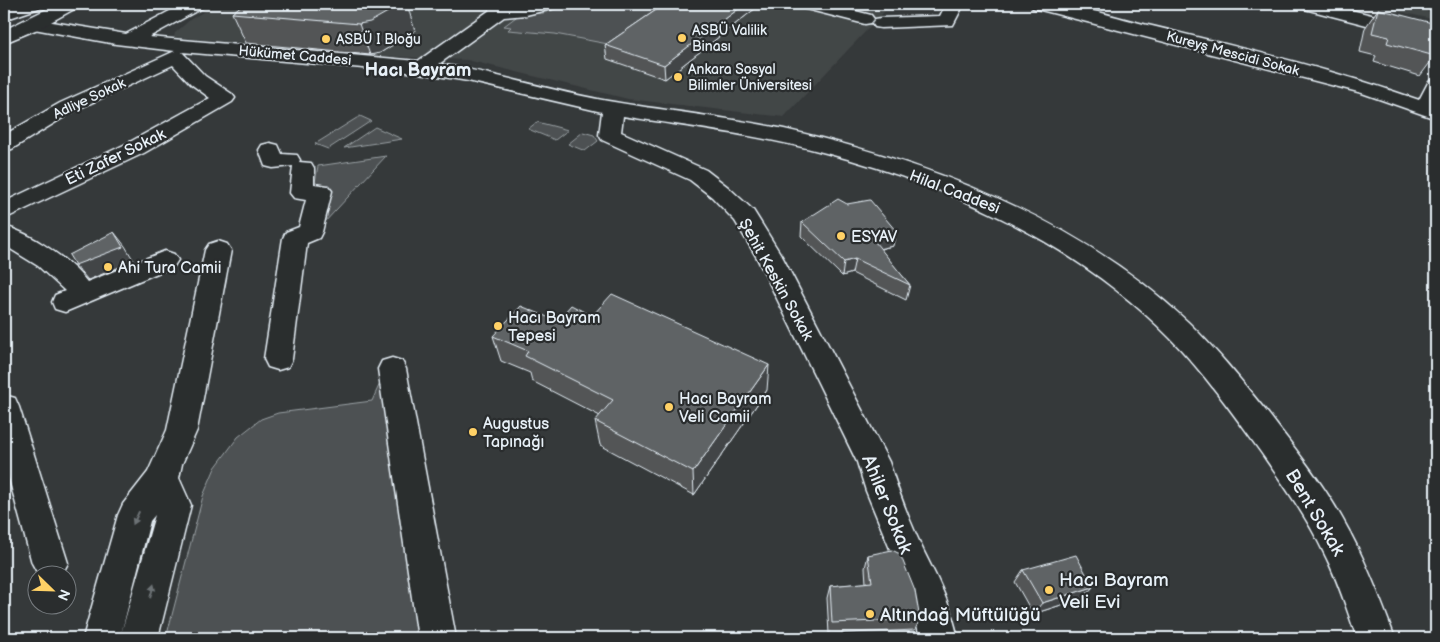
<svg xmlns="http://www.w3.org/2000/svg" width="1440" height="642" viewBox="0 0 1440 642" font-family="'Balsamiq Sans',sans-serif">
<rect width="100%" height="100%" fill="#35393a"/>
<filter id="ink" filterUnits="userSpaceOnUse"><feTurbulence type="fractalNoise" baseFrequency=".02" numOctaves="2"/><feDisplacementMap in="SourceGraphic" scale="10" xChannelSelector="R" yChannelSelector="G"/><feConvolveMatrix kernelMatrix="1 2 1 2 8 2 1 2 1" color-interpolation-filters="sRGB"/></filter>
<g filter="url(#ink)">
<!-- built -->
<path fill="#424647" d="M217,4H853L885,11L784,117L628,99L467,60L352,55L174,37L175,33L191,19Z
M1366,4H1419L1436,20Z"/>
<!-- green -->
<path fill="#4d5152" stroke="#9aa1a5" d="M571,4H655L664,6L608,44L555,34L508,30L511,27L504,26L520,14L543,13Z
M360,116L371,121L328,149L315,144Z
M537,122L568,130L555,140L528,129Z
M375,127L402,139L344,148Z
M583,132L594,135L598,141L585,151L568,144Z
M386,156L323,224L314,188L318,166Z
M385,372L425,638H166L203,496L215,468L238,437L261,419L278,413L372,401Z"/>
<g fill="none" stroke-linecap="round" stroke-linejoin="round">
<!-- street casing -->
<g stroke="#e8f1f8" stroke-width="3">
<path id="street" d="M183,4H205L202,8L149,37L418,61L490,10V4H508V6L558,4L555,8L526,15L504,17L439,64C496,73 551,91 608,101C666,111 726,117 784,129C929,162 1078,218 1188,322C1218,351 1244,384 1270,416C1295,449 1322,482 1342,518C1364,556 1380,598 1395,638H1357C1347,610 1338,580 1324,553C1307,517 1283,484 1260,451C1232,412 1204,373 1170,338C1079,245 951,186 826,153C759,135 691,127 623,116L621,132L706,170L728,187L753,210L783,258L889,462C900,497 914,533 931,566C944,592 951,609 958,638H920L912,602L866,491L857,462L757,258L735,221L712,197L690,180L602,140L599,135L602,112L468,81L419,73L182,52L205,76L232,94L235,98L232,102L144,153L4,219V202L128,143L210,98L191,84L173,65L74,111L12,149L4,151V135L60,103L175,51L116,44L34,29L28,28L25,24L28,20L34,19L126,34Z
M799,4H828L871,15L874,19L871,23L865,24L802,8Z
M946,4H964L953,25L881,28L875,27L872,23L875,19L881,18L940,16Z
M1030,4C1071,1 1113,17 1152,26C1242,48 1332,69 1419,100L1429,81L1436,79V119L1362,93L1033,8Z
M270,143L278,145L282,154L297,155L300,160L299,162L311,163L314,168V184L328,186L332,191L322,232L319,238L307,243L292,359L288,367L278,370L268,367L264,359L283,238L286,232L299,227L306,200L294,198L290,193L293,166L273,168L265,166L259,150L262,145Z
M4,226C31,233 70,260 87,282L165,251L174,254L178,260L174,266L65,312L55,309L52,302L55,295L65,291L38,266L4,245Z
M218,241L227,244L231,250L197,430L182,464L179,478L191,505L158,638H83L118,515L123,504L148,472L167,430L205,250L209,244ZM155,515L121,634L150,521Z
M392,358L402,361L406,369L456,638H418L378,369L382,361Z
M4,395L15,398L19,407L68,563L62,574H38L32,563L4,460Z"/>
</g>
<!-- secondary casing -->
<g stroke="#e8f1f8" stroke-width="3">
<path id="secondary" d="M17,4H42L39,8L4,20V9Z
M57,4H79L76,8L40,28L4,43V30Z"/>
</g>
<!-- primary casing -->
<g stroke="#e8f1f8" stroke-width="3">
<path id="primary" d="M1298,4H1327L1436,31V43L1301,8Z"/>
</g>
<!-- street -->
<use href="#street" fill="#2a2d2e" fill-rule="evenodd"/>
<!-- secondary -->
<use href="#secondary" fill="#2a2d2e" fill-rule="evenodd"/>
<!-- primary -->
<use href="#primary" fill="#2a2d2e" fill-rule="evenodd"/>
</g>
<!-- wall -->
<path fill="#525557" stroke="#e8f1f8" d="M243,4L415,31L380,53L370,55L246,43L232,13Z
M665,4H761L665,79L607,59L605,45Z
M1378,9L1435,56L1420,76L1374,62L1376,56L1360,52L1365,28Z
M802,222L893,246L880,249L910,285L906,300L852,273L842,276L801,236Z
M592,316L767,390L694,495L600,445L595,421L600,416L532,381L530,373L501,361L493,336L557,321Z
M868,555L920,619L915,630L829,634L827,598L830,586L866,583L865,568Z
M1023,570L1083,598L1033,614L1015,582Z"/>
<!-- shaded-wall -->
<path fill="#424547" stroke="#e8f1f8" d="M402,4H407L415,31L380,53L370,55L359,24Z
M745,4H761L665,79L664,65Z
M896,231L893,246L868,251L871,237Z
M114,232L125,246L134,261L88,280L75,265Z
M855,259L852,273L842,276L844,262Z
M769,365L767,390L694,495L693,472Z
M1093,587L1083,598L1033,614L1042,603Z"/>
<!-- building -->
<path fill="#5f6365" stroke="#e8f1f8" d="M243,4H402L370,22L359,24L232,13Z
M665,4H745L664,65L605,45Z
M1378,9L1436,24V50L1435,56L1387,43L1389,37L1372,33Z
M838,199L847,204L870,200L896,231L871,237L910,285L855,259L844,262L802,222Z
M114,232L123,247L75,265L69,255Z
M612,294L769,365L693,472L595,421L613,400L525,356L528,351L493,336L521,306L557,321L571,305L592,316Z
M892,550L900,554L915,591L920,619L832,623L830,586L872,582L868,555Z
M1076,555L1093,587L1042,603L1023,570Z"/>
<!-- one-way arrows -->
<defs><path id="oneway-solid" d="M-6-.8H1V-3.2L6.5 0L1 3.2V.8H-6Z" transform="scale(1.25)"/></defs>
<g fill="#6c7275">
<use href="#oneway-solid" transform="translate(136 518) rotate(115)"/>
<use href="#oneway-solid" transform="translate(152 591) rotate(-75)"/>
</g>
</g>
<!-- markers -->
<g fill="#ffd166" stroke="#2a2d2e" stroke-width="2">
<circle cx="682" cy="38" r="5"/>
<circle cx="326" cy="39" r="5"/>
<circle cx="678" cy="77" r="5"/>
<circle cx="841" cy="236" r="5"/>
<circle cx="108" cy="267" r="5"/>
<circle cx="498" cy="326" r="5"/>
<circle cx="669" cy="407" r="5"/>
<circle cx="473" cy="432" r="5"/>
<circle cx="1049" cy="590" r="5"/>
<circle cx="870" cy="614" r="5"/>
</g>
<g text-anchor="middle" stroke-width="4.5" stroke-linejoin="round" paint-order="stroke">
<!-- far-poi labels -->
<g font-size="14" fill="#e8f1f8" stroke="#2a2d2e" text-anchor="start">
<text x="692" y="35">ASBÜ Valilik<tspan x="692" dy="16">Binası</tspan></text>
<text x="336" y="44">ASBÜ I Bloğu</text>
<text x="688" y="74">Ankara Sosyal<tspan x="688" dy="16">Bilimler Üniversitesi</tspan></text>
</g>
<!-- far-street labels -->
<g font-size="14" fill="#e8f1f8" stroke="#2a2d2e">
<text transform="translate(1233 53) rotate(15)" y="5">Kureyş Mescidi Sokak</text>
<text transform="translate(295 55) rotate(5)" y="5">Hükümet Caddesi</text>
<text transform="translate(89 98) rotate(-25)" y="5">Adliye Sokak</text>
</g>
<!-- street labels -->
<g font-size="16" fill="#e8f1f8" stroke="#2a2d2e">
<text transform="translate(115 156) rotate(-26)" y="6">Eti Zafer Sokak</text>
<text transform="translate(955 191) rotate(21)" y="6">Hilal Caddesi</text>
<text transform="translate(777 279) rotate(61)" y="6">Şehit Keskin Sokak</text>
</g>
<!-- poi labels -->
<g font-size="16" fill="#e8f1f8" stroke="#2a2d2e" text-anchor="start">
<text x="851" y="242">ESYAV</text>
<text x="118" y="273">Ahi Tura Camii</text>
<text x="508" y="323">Hacı Bayram<tspan x="508" dy="18">Tepesi</tspan></text>
<text x="679" y="404">Hacı Bayram<tspan x="679" dy="18">Veli Camii</tspan></text>
<text x="483" y="429">Augustus<tspan x="483" dy="18">Tapınağı</tspan></text>
</g>
<!-- far-district labels -->
<g font-size="18" font-weight="bold" fill="#e8f1f8" stroke="#2a2d2e">
<text x="418" y="76">Hacı Bayram</text>
</g>
<!-- near-street labels -->
<g font-size="19" fill="#e8f1f8" stroke="#2a2d2e">
<text transform="translate(888 504) rotate(68)" y="7">Ahiler Sokak</text>
<text transform="translate(1316 512) rotate(59)" y="7">Bent Sokak</text>
</g>
<!-- near-poi labels -->
<g font-size="19" fill="#e8f1f8" stroke="#2a2d2e" text-anchor="start">
<text x="1059" y="586">Hacı Bayram<tspan x="1059" dy="22">Veli Evi</tspan></text>
<text x="880" y="621">Altındağ Müftülüğü</text>
</g>
</g>
<!-- margin -->
<rect width="1440" height="642" fill="none" stroke="#2a2d2e" stroke-width="20"/>
<rect x="10" y="10" width="1420" height="622" fill="none" stroke="#e8f1f8" stroke-width="2" filter="url(#ink)"/>
<!-- north arrow -->
<g transform="translate(52 590) rotate(113)"><circle r="24" fill="#2a2d2e" stroke="#767b7f"/>
<path d="M0-4L9 19L0 12L-9 19Z" fill="#ffd166"/>
<text y="-8" font-size="14" font-weight="bold" text-anchor="middle" fill="#e8f1f8">N</text>
</g>
</svg>
